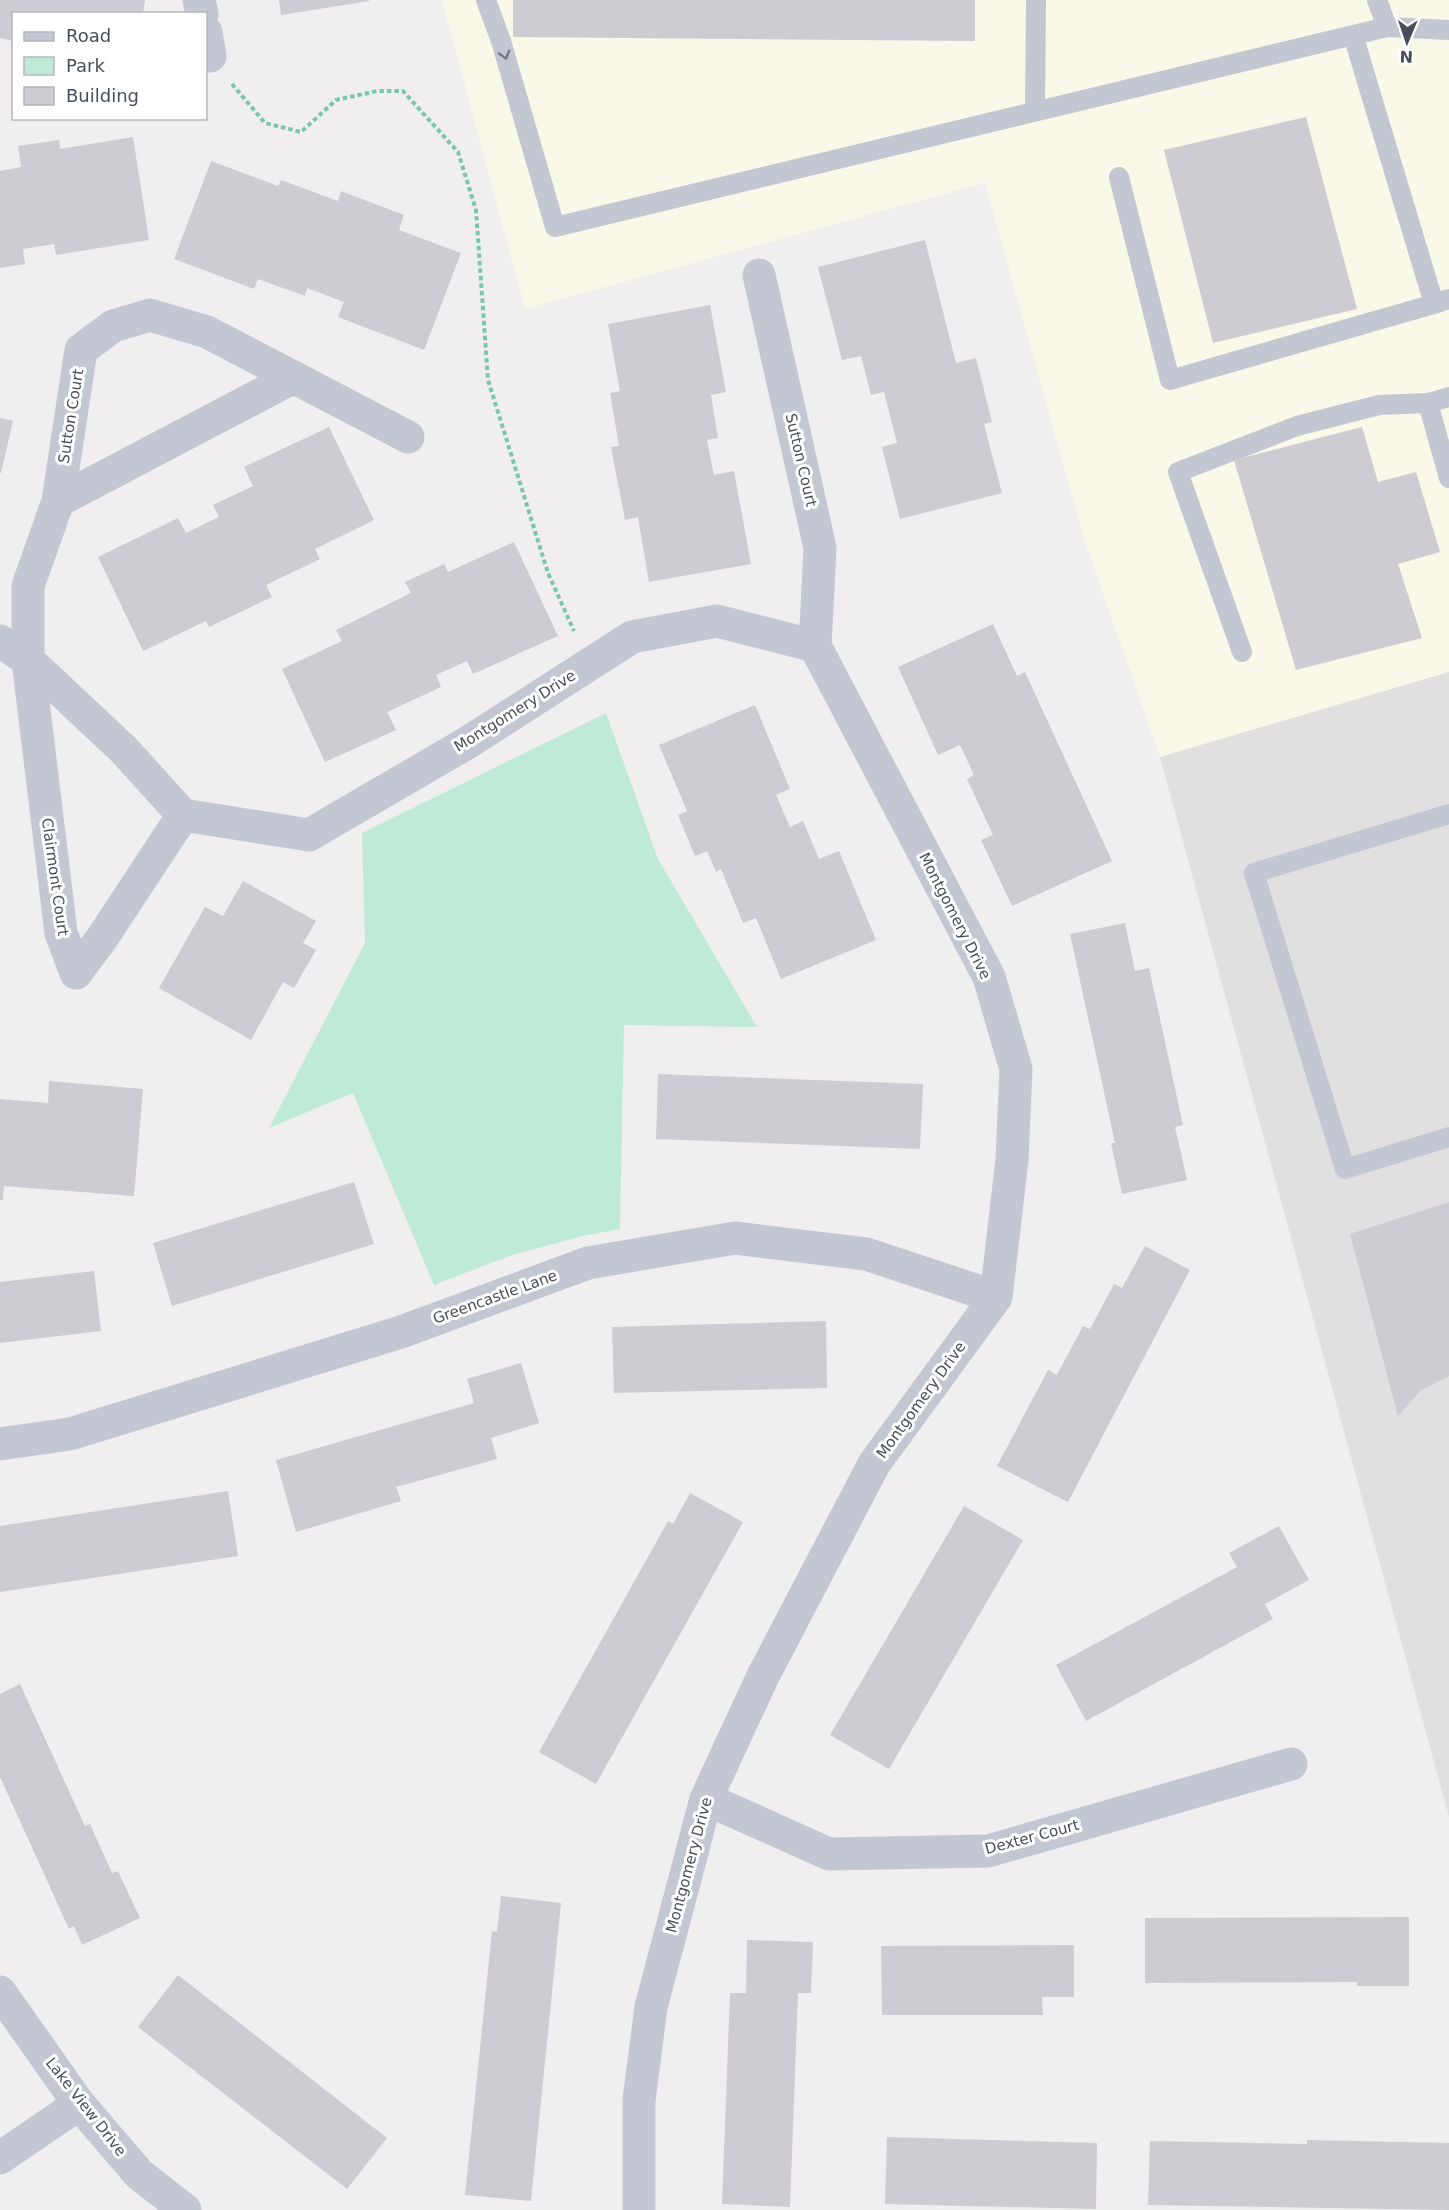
<svg xmlns="http://www.w3.org/2000/svg" width="1449" height="2210" viewBox="0 0 1449 2210" font-family="'DejaVu Sans',sans-serif">
<rect width="100%" height="100%" fill="#f0eeee"/>
<!-- commercial -->
<path fill="#faf8e8" d="M442,0H1449V672L1160,757L1084,539L985,183L525,309Z"/>
<!-- education -->
<path fill="#e1dfdf" d="M1449,672V1817L1160,757Z"/>
<!-- green -->
<path fill="#c0ead8" d="M606,713L658,859L757,1027L624,1025L620,1229L583,1236L512,1255L434,1285L353,1093L269,1128L365,943L362,833Z"/>
<!-- building -->
<path fill="#ccccd2" d="M0,0H145L143,14H14V41L0,38Z
M279,0H369V1L281,15Z
M513,0H975V41L513,37Z
M1306,117L1357,309L1213,343L1164,150Z
M133,137L149,240L56,255L54,244L23,249L25,264L0,268V171L21,167L18,146L59,140L60,149Z
M211,161L278,186L281,180L338,201L341,191L404,215L399,230L461,253L424,350L338,317L344,302L307,288L305,296L258,279L254,289L174,259Z
M925,240L956,363L976,358L992,422L984,424L1002,493L900,519L882,447L897,443L884,392L871,395L861,356L842,360L818,267Z
M710,305L726,392L711,395L718,438L707,440L714,475L734,471L751,564L649,582L638,517L625,520L611,447L619,446L610,393L620,391L608,324Z
M0,418L13,421L1,473H0Z
M329,427L374,520L315,549L320,559L266,585L272,597L209,627L206,621L143,651L98,557L178,518L186,533L219,517L213,505L253,486L244,467Z
M1362,427L1378,482L1416,472L1440,552L1398,564L1422,638L1296,670L1234,460Z
M514,542L558,636L473,674L467,661L436,675L441,687L387,712L396,730L325,762L282,669L342,641L336,630L411,593L405,582L444,564L448,572Z
M993,624L1017,676L1025,672L1112,861L1012,906L981,840L993,835L967,779L974,775L960,745L938,755L898,667Z
M755,705L790,789L776,795L790,827L803,821L819,859L839,851L876,940L781,979L756,918L743,923L721,869L716,872L707,851L695,856L678,815L687,811L659,745Z
M243,881L316,921L303,943L316,950L294,988L283,982L251,1040L159,988L205,907L223,916Z
M1125,923L1135,971L1149,968L1183,1125L1175,1127L1187,1180L1122,1194L1111,1143H1115L1070,934Z
M658,1074L923,1084L920,1149L656,1139Z
M49,1081L143,1089L134,1196L4,1186L3,1200H0V1099L48,1103Z
M354,1182L374,1244L172,1306L153,1243Z
M1449,1202V1376L1421,1390L1398,1416L1350,1234Z
M1145,1246L1190,1270L1068,1502L997,1466L1048,1370L1057,1375L1083,1326L1090,1329L1114,1284L1122,1288Z
M94,1271L101,1331L0,1343V1282Z
M826,1321L827,1388L614,1393L612,1327Z
M521,1363L539,1423L491,1438L497,1459L396,1487L401,1501L296,1532L276,1460L474,1403L467,1379Z
M228,1491L238,1556L0,1592V1526Z
M690,1493L743,1522L596,1784L539,1752L668,1521L673,1524Z
M964,1506L1023,1540L889,1769L830,1735Z
M1279,1526L1309,1580L1265,1604L1273,1619L1086,1721L1056,1665L1237,1567L1229,1553Z
M20,1684L85,1826L90,1824L112,1873L118,1871L140,1918L82,1945L74,1926L69,1929L0,1777V1694Z
M501,1896L561,1903L531,2201L465,2195L492,1931L497,1932Z
M1409,1917V1986H1357V1982L1145,1983V1918Z
M747,1940L813,1942L811,1993H798L790,2207L722,2204L730,1993H746Z
M1074,1945V1997H1042L1043,2015H882L881,1946Z
M178,1975L387,2138L347,2189L138,2027Z
M887,2137L1097,2143L1096,2209L885,2204Z
M1307,2140L1449,2143V2210L1148,2205L1150,2141L1307,2144Z"/>
<g fill="none" stroke-linecap="round" stroke-linejoin="round">
<!-- path -->
<path stroke="#7bc5ae" stroke-width="4" stroke-dasharray="4.5 3" stroke-linecap="butt" d="M232,84L265,123L301,132L336,100L377,91H403L458,152L476,210L488,380L548,573L574,631"/>
<!-- service -->
<path stroke="#c2c7d2" stroke-width="20" d="M486,0L501,41L555,227L1387,27L1449,30
M1377,0L1387,27
M1353,35L1434,304L1449,299
M1035,111L1036,0
M1119,177L1170,380L1434,304
M1449,397L1428,403L1449,478
M1242,652L1178,472L1297,426L1379,405L1428,403
M1449,814L1254,873L1345,1169L1449,1137"/>
<!-- minor -->
<path stroke="#c2c7d2" stroke-width="33" d="M199,0L202,14
M206,32L210,56
M759,275L820,548L815,646
M58,501L294,377
M0,641L28,660L124,750L183,815L309,835L467,743L632,637L717,621L815,646L989,977L1016,1069L1012,1160L996,1297L874,1464L763,1676L706,1799L651,2007L639,2100V2210
M76,973L61,933L28,660V586L58,501L81,350L113,326L150,315L207,332L408,437
M76,973L102,938L183,815
M0,1444L70,1434L401,1332L588,1263L735,1238L866,1254L996,1297
M706,1799L829,1854L988,1851L1291,1764
M0,1992L79,2104L139,2174L185,2210
M0,2158L79,2104"/>
</g>
<!-- one-way arrows -->
<defs><path id="oneway-chevron" d="M-2-3.5L2.5 0L-2 3.5" fill="none" stroke-width="1.6" stroke-linecap="round" stroke-linejoin="round" transform="scale(1.5)"/></defs>
<use stroke="#737883" href="#oneway-chevron" transform="translate(505 55) rotate(74)"/>
<g text-anchor="middle" stroke-width="6" stroke-linejoin="round" paint-order="stroke">
<!-- street labels -->
<g font-size="15" fill="#484e59" stroke="#fff">
<text transform="translate(71 416) rotate(-81)" y="5">Sutton Court</text>
<text transform="translate(801 460) rotate(77)" y="5">Sutton Court</text>
<text transform="translate(515 711) rotate(-32)" y="5">Montgomery Drive</text>
<text transform="translate(55 877) rotate(82)" y="5">Clairmont Court</text>
<text transform="translate(955 916) rotate(63)" y="5">Montgomery Drive</text>
<text transform="translate(495 1297) rotate(-20)" y="5">Greencastle Lane</text>
<text transform="translate(921 1400) rotate(-54)" y="5">Montgomery Drive</text>
<text transform="translate(1032 1837) rotate(-15)" y="5">Dexter Court</text>
<text transform="translate(689 1865) rotate(-75)" y="5">Montgomery Drive</text>
<text transform="translate(86 2107) rotate(52)" y="5">Lake View Drive</text>
</g>
</g>
<!-- legend -->
<rect x="12" y="12" width="195" height="108" fill="#ffffff" stroke="#b6b8bd" stroke-width="1.5"/>
<rect x="24" y="32" width="30" height="9" fill="#c2c7d2" stroke="#b6b8bd" stroke-width="1.5"/>
<text x="66" y="42" font-size="18" fill="#484e59">Road</text>
<rect x="24" y="57" width="30" height="18" fill="#c0ead8" stroke="#b6b8bd" stroke-width="1.5"/>
<text x="66" y="72" font-size="18" fill="#484e59">Park</text>
<rect x="24" y="87" width="30" height="18" fill="#ccccd2" stroke="#b6b8bd" stroke-width="1.5"/>
<text x="66" y="102" font-size="18" fill="#484e59">Building</text>
<!-- north arrow -->
<g transform="translate(1407 42) rotate(182)" stroke="#ffffff" stroke-width="4.5" paint-order="stroke">
<path d="M0-4.5L10 22L0 15L-10 22Z" fill="#484e59"/>
<text y="-9" font-size="16" font-weight="bold" text-anchor="middle" fill="#484e59">N</text>
</g>
</svg>
